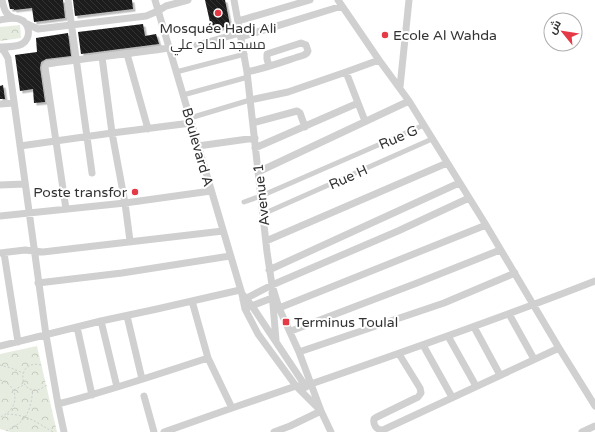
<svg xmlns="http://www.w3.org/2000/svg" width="595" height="432" viewBox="0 0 595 432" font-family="'Varela Round',Cairo,sans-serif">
<defs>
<pattern id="park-crowns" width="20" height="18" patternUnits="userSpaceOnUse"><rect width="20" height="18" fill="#e6ecdf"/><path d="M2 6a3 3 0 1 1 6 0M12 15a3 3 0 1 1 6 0" fill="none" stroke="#c6cbc0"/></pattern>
<pattern id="building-back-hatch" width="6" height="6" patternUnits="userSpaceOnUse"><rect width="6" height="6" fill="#1a1a1a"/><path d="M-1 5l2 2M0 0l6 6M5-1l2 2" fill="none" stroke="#333"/></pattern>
<filter id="shadow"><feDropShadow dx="2.5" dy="2.5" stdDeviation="0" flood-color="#0004"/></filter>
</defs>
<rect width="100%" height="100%" fill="#fff"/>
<!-- park -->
<path fill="url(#park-crowns)" d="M20,25L21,38L0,41V27Z
M37,346L57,432H10L0,429V354Z"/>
<!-- building -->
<path fill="url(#building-back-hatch)" filter="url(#shadow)" d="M8,0H63L65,18L34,22L32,8L14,10V9H10Z
M73,0H132L133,9L75,16Z
M205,0H225L230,25L212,31Z
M143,24L145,36L156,34L159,44L81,54L78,32Z
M68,33L71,56L46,59L41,62L40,68L45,102L34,103L33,89L20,91L15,55L37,52L36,38Z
M3,85L5,99H0V86Z"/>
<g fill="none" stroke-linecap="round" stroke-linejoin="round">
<!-- path -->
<path stroke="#cdcdcd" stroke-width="1" stroke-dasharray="2 2" stroke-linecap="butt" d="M0,365L11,368L23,373
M41,365C18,359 17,392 37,390C42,389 44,386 48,385
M0,380C21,386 19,410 0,417
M14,390L25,384
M7,414C28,415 36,422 53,432
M6,431C27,421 30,412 33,390"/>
<!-- pedestrian -->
<path stroke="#d0d0d0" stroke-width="5" d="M176,72L245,54
M183,95L248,77
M190,118L250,100
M244,202L261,196L424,125
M263,214L432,139"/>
<!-- minor -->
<path stroke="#d0d0d0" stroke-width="7" d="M2,0C4,9 5,15 14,18
M68,0L92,173
M155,0L242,294L245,309L258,334L296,386L321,411
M234,0L247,72L267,252L272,285L279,308L299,352L321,411L331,432
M338,0L379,60L409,101L486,225L559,348L595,406
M0,20C6,19 13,17 19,19C30,22 32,38 22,44C16,47 7,47 0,47
M238,21L310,0
M25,23L38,29L146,16L158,11L166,6L188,0
M241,37L342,6
M197,45L240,33
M0,48L4,51L8,58L46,335L58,404L64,432
M127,54L148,129
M102,57L112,133L125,203L130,241
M247,72C267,68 285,61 304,55L307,53L308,51L306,45L301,43L267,54V59L269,66
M346,72L365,121
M400,87L409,0
M250,100L288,92L346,72L379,60
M0,104L14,103
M253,123L297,111L300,113L305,127
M20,146L112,133L191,123
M198,146L255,138
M255,148L358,103
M258,172L409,101
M0,185L25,184
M66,209L45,67L47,64C88,58 128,54 169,48
M0,216L125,203L211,191
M266,241L447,163
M0,253L25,250L43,252L223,231
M4,253L18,342
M269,270L459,183
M38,283L122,273L230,256
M272,293L276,340
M243,295L252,306L306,387
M243,300L272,285L398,231L469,198
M192,301L208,358L232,408
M249,307L272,298L275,296
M279,308L486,225
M509,314L534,359
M127,316L142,379
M101,321L117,387
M77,327L92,395
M474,327L500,375
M291,331L417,283L500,250
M448,336L476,386
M423,345L452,397
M0,346L101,321L157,309L240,290
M299,352L444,303L515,273
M399,354L420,388L421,393L418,397L377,417L374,419C373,425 376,430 383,430L559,348
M144,396L154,432
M58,404C109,391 158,374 208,358
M164,432L232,408L296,386L311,384C406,351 501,318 595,281
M274,432L290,426L321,411
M582,432L595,426"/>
</g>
<!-- markers -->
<g fill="#e63946" stroke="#fff" stroke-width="1.5">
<circle cx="218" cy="13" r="4"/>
<circle cx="385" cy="35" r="4"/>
<circle cx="135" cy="192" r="4"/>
<rect x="282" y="318" width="8" height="8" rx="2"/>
</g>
<g text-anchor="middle" stroke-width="4" stroke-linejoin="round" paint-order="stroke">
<!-- poi labels -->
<g font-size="14" fill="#333" stroke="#fff" text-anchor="start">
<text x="218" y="33" text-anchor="middle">Mosquée Hadj Ali<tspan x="218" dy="16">مسجد الحاج علي</tspan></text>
<text x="393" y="40">Ecole Al Wahda</text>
<text x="127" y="197" text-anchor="end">Poste transfor</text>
<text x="294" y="327">Terminus Toulal</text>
</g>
<!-- street labels -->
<g font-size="14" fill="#333" stroke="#fff">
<text transform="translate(398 137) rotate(-23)" y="5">Rue G</text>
<text transform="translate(198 147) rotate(74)" y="5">Boulevard A</text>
<text transform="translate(348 177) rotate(-24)" y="5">Rue H</text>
<text transform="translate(261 195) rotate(-96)" y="5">Avenue 1</text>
</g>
</g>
<!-- north arrow -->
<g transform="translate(563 32) rotate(300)"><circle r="19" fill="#ffffff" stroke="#adadad"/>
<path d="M0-3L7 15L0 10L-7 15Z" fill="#e63946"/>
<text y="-6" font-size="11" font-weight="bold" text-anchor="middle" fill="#333333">ش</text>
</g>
</svg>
